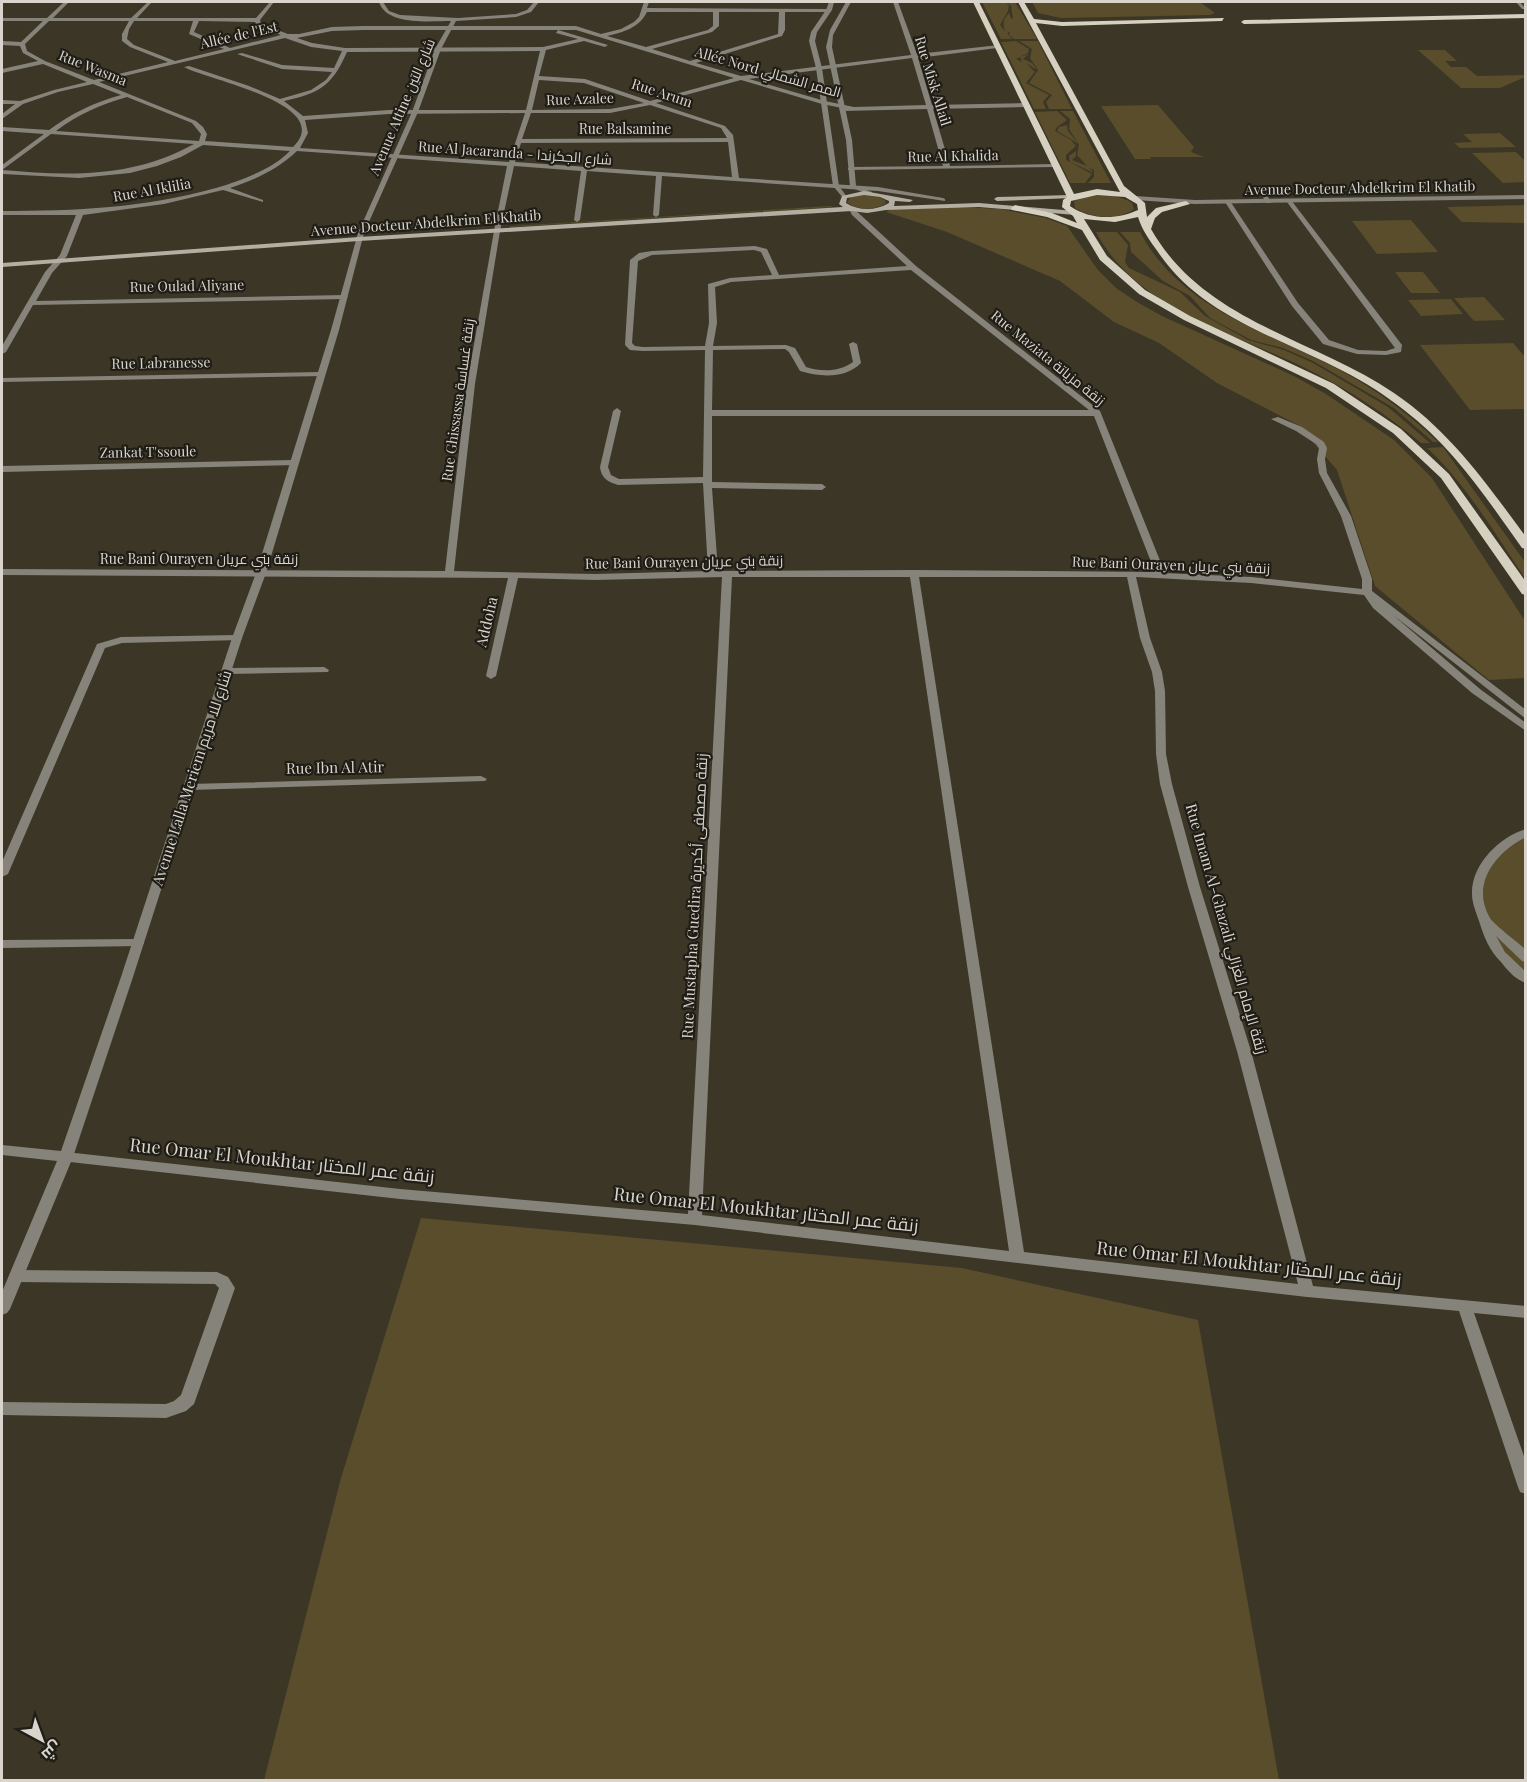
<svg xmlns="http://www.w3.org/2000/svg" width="1527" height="1782" viewBox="0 0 1527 1782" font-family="'Playfair Display',Cairo,serif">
<rect width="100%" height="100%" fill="#3b3626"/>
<!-- green -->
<path fill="#594d2b" d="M982,2H1005L1009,5L1008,11L1000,25L1012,39H1001Z
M1007,2H1015L1037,39H1014L1009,35L1010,31L1007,34C1002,26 1002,20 1009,13L1011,18L1013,19L1011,6Z
M1032,2H1200L1215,13L1210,15L1061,18L1038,13Z
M1016,41L1029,49L1028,53L1016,59L1022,62L1020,57L1029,54L1023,59L1032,63L1037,70L1026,63L1035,72L1026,83L1049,95L1043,102L1046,109H1034L1001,42Z
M1019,41H1038L1072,109H1049L1046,102L1052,95L1029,83L1038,70L1030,58L1032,49Z
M1418,50H1445L1457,61H1445L1451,67H1466L1477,76L1525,75V77L1500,88H1461Z
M1158,105L1194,147L1191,152L1204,157H1150L1151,159H1135L1101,106Z
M1057,111L1067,120L1057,127L1055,131L1071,140L1076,146L1066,155V160L1092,174L1085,183H1070L1035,112Z
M1060,111H1073L1111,183H1088L1094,177V170L1089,168L1094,173L1070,162L1069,156L1076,151V156L1072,160L1087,166L1077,155L1079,144L1057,131L1059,127L1067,125L1068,131L1078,143L1069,129L1070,119Z
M1500,133L1516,147L1460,148L1454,143L1472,142L1463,134Z
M1516,152L1525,161V182L1503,183L1472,153Z
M864,195L879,197L886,201L885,204C874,210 857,211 847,202L851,197Z
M1092,195C1106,195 1120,195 1132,203L1134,209C1118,221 1091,218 1075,208L1074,201Z
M1525,205V223L1462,222L1447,207Z
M830,206L833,207L510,227L512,226Z
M959,207L1000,209L1046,218L1067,226L1098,270L1116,288L1137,302L1162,316L1294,376L1326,394L1394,440L1432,478L1525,621V678L1489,680L1375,586L1337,470L1298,425L1217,383L1159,343L1114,322L1060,281L947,232L886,212L891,209Z
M1411,220L1438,252L1377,254L1352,221Z
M1096,232H1117L1128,245L1125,262L1129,268L1180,292L1205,316L1248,340L1284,350L1313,363L1388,407L1430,443H1421C1386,414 1348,389 1307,369C1235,333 1136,309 1096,232Z
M1120,232H1140C1179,305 1256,328 1326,363C1367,383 1405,410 1438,442H1433L1394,408L1313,361L1283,348L1251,340L1210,318L1190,296L1163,281L1131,252L1130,243Z
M1395,272H1423L1440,293H1411Z
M1484,297L1505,320L1474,321L1454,298Z
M1451,299L1463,314L1421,316L1408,300Z
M1513,343L1525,357V409L1470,410L1420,345Z
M1443,447L1525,562V578C1495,534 1467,485 1427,448Z
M1525,837V975C1482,929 1454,873 1525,837Z
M421,1218L962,1268L1198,1320L1279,1780H264L341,1478Z"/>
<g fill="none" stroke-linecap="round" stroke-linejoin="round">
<!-- minor -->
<path fill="#86837b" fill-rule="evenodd" d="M64,2H69L53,18H131L148,2H152L137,18H256L270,2H274L260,20L261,24L288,34H299L332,27L363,26H576L601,34L621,29L634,22L639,17L644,2H649L647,8L831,9L829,12H785V30L782,36L696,63L741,76L911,55L893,2H898L917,54L999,45L997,48L918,58L932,105L1026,103L1029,105L1026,107L933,109L950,166L1055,164L1057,165V167L848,170V168L850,167L943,166L927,109L844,111L842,108L822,104L741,80L656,103L725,126L733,135L739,178L878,187L943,198L945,199V201L878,191L662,176L659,215L656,217L653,215L656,176L587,171L580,220L577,222L574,220L581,171L514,166L500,231L475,384L454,571L595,574L708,571L703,483L618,485C608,482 601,478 600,467L613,411L617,408L621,411L608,467L611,475L619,479L703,477L705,350L643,351L630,350L625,345L630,260L639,253L652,251L755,246L767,249L779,275L907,266L852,215L849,209L852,207L916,266L1100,411L1165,573L1251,577L1362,589V579L1341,516L1319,473L1317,459L1319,448L1316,444L1296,431L1271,419L1278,417L1302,427L1324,442L1327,448L1325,459L1327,473L1351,516L1372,579V591L1526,710V719L1393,615L1480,689L1526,723V731L1472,693L1373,608L1364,595L1251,583L1136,577L1150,638L1162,672L1165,691L1166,754L1172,784L1200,887L1251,1051L1313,1286L1526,1306V1318L1474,1313L1526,1462V1494L1520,1492L1518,1487L1459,1311L1307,1297L695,1225L400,1199L61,1161L59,1157L61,1153L66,1152L400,1189L688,1214L722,577L595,580L518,578L496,676L491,679L486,676L508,578L2,575V569L445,571L467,384L494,231L507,166L297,151C278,169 255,180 230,188L263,200V202L223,190L164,204L83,215L67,256L52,273L36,301L344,295L348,297L344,299L33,305L6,352L2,354V346L45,272L60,255L76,215H2V211C76,211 144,208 216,188C242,180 271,170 290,151L203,145L181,157L157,166L130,173L79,178L2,174V170C70,176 133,178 194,144L51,134L2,170V165L44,134L2,131V127L49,130C72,113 93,103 121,95L93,84L58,92L23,104L2,119V114L15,104H2V100L20,101L54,90L87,82L43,64L2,73V69L38,61L23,53L20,46L2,45V41L21,42L43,21H2V18H47ZM647,12H713V26L708,30L646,47L607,36C624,32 639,28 647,12ZM719,12H779L778,34L690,61L652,49L712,32L719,26ZM49,21H129L122,34V41L130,47L168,62L94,80L45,61L27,51L25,44ZM134,21H193L189,34L224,49L175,61L134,45L127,39L129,29ZM199,21L255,22L257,26L281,35L230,48L194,32ZM363,30H576L734,78L650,101L585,79L539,76L546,50L584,41L605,47L608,45L558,30L556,33L578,39L543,47L345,48L312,43L297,38L332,31ZM285,38L311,47L342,51L334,68L282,65L242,53L237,54L282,69L332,72L326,80L311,90L280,99L249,86L189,66L184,67C204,79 337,104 293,147L205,141L207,134L203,127L196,121L99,82ZM540,51L526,110H389L303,116L284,101C320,93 332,86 347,52ZM912,58L926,105L854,107L825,101L749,79ZM539,80L584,83L644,103L610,109L532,110ZM127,97L192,123L201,134L199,141L56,131C78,114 100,105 127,97ZM650,105L721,128L727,138L522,139L531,113H610ZM525,113L509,162L300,148L308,133L305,120L389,114ZM728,142L732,177L515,162L521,143ZM754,250L761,252L772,275L730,278L708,284L709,323L705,346L643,347L635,346L632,343L638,261L652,255ZM911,270L1089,410H712L713,350L785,349L789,352L800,371C820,377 845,379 861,363L857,344L853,342L849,344L853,362C839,372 822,372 806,367L795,348L786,345L713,346L717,323L715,287L731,282ZM712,416H1094L1155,572L914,570L718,571L712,488L822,490L826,487L822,484L712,482ZM732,577H910L1009,1251L702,1215ZM919,577H1127L1140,638L1152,672L1155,691L1156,754L1160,784L1188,887L1237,1051L1298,1284L1024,1252Z
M1258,187H1262L1271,202L1270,203H1266Z
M1287,200H1291L1402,345L1401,352L1386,355L1357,354L1323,344L1292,306L1225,202L1230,201L1298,303L1329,340L1358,350L1386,351L1395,348L1287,202Z
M321,372L325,374L324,376L2,382V378Z
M294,460L298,463L297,465L2,472V466Z
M237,635L242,638L241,640L122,643L105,648L8,874L2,877V862L97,644L121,637Z
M324,667L329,670L328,672L227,674L222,671L227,668Z
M481,776L487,779L485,781L190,790L184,787L190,784Z
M1526,829V837C1496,852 1470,884 1490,918C1494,925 1518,942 1526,950V962L1522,961L1496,936L1505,952L1526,972V983C1516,980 1507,970 1501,962C1489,950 1484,937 1479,921C1476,912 1472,903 1472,894C1471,865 1499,837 1526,829Z
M138,939L142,940L144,943L142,946L2,948V940Z
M16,1270L217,1272L228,1277L235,1288L194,1404L186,1411L166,1418L2,1415V1402L166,1404L174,1401L181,1395L219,1288L215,1284L16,1282L11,1280L9,1276L11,1272Z"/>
<!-- tertiary -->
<path fill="#86837b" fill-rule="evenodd" d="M379,2H383L389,11L400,15L458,18L516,14L527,10L534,2H539L531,12L516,17L456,21L441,49L418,112L364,233L339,330L266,573L242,638L133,977L73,1157L10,1309L7,1313L2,1315V1292L57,1161L2,1155V1145L61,1151L121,977L232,638L256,573L331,330L358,233L412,112L435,49L451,21C429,21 387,26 379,2Z
M829,2H834L832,10L817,32L815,41L822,68L839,186L847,197L844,199L833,186L816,68L809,41L811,32L826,10Z
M846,2H851L833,35L832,47L852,140L856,186L872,192V194L870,195L850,187L846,140L826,47L830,30Z
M1516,2H1520L1526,9H1522Z
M1526,195V199L1195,204L1135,200L1132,198L1135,196L1195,200Z"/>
<!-- secondary -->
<path fill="#b3aea2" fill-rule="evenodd" d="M864,191L913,200L910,202L895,201L894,206L979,203L1075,211L1078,213L1075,215L979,207L886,210L867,213L852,211L359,241L2,267V263L359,237L843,207L839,204L842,196ZM864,195L880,197L889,201V203C875,211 859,211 846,203L847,198Z
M1070,195L1072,196V198L997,201L994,199L997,197Z"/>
<!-- primary -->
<path fill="#d6d0c0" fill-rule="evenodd" d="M973,2H979L1074,194L1097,189L1120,192L1018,2H1024L1034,19L1062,22L1224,18L1222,21L1062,26L1036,23L1124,186L1145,203L1147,217L1156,208L1186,201L1190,204L1162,212L1155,218L1151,229C1204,322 1311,337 1394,393C1449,430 1487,484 1526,537V549L1522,548C1487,499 1453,447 1404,410C1385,395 1365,382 1343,371C1278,337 1201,316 1158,252C1150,241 1142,230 1138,217L1115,222L1084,219L1107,256L1145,290L1190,316L1334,384L1401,429L1449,474L1526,582V595L1522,594L1441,478L1393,433L1326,388L1184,320L1139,294L1100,260L1082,230L1047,217L1012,210L1011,208L1015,205L1052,213L1077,223L1073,216L1062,207L1063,200L1067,197ZM1097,195L1125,197L1137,204L1138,210C1117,220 1090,220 1070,206L1071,201Z
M1526,14V18L1244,24L1241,22L1244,20Z"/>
</g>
<g text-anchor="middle" stroke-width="4.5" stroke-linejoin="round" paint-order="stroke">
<!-- far-street labels -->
<g font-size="14" fill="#d9d5cc" stroke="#201d17">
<text transform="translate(239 35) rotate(-13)" y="5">Allée de l'Est</text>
<text transform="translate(93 68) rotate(22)" y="5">Rue Wasma</text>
<text transform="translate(768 72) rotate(16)" y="5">Allée Nord الممر الشمالي</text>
<text transform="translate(933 81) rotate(73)" y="5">Rue Misk Allail</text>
<text transform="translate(662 93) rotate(18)" y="5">Rue Arum</text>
<text transform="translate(580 99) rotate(-2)" y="5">Rue Azalee</text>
<text transform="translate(402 107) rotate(-67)" y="5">Avenue Attine شارع التين</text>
<text x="625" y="134">Rue Balsamine</text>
<text transform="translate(515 153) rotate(4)" y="5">Rue Al Jacaranda - شارع الجكرندا</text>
<text transform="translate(953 156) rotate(-1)" y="5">Rue Al Khalida</text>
<text transform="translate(1360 188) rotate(-1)" y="5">Avenue Docteur Abdelkrim El Khatib</text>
<text transform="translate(152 190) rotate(-10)" y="5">Rue Al Iklilia</text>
<text transform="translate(426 223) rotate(-4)" y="5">Avenue Docteur Abdelkrim El Khatib</text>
<text transform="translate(187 286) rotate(-1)" y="5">Rue Oulad Aliyane</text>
<text transform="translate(1048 358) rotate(39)" y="5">Rue Maziata زنقة مزياتة</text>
<text transform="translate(161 363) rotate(-1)" y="5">Rue Labranesse</text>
<text transform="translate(458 400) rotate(-82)" y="5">Rue Ghissassa زنقة غساسة</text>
<text transform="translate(148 452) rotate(-1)" y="5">Zankat T'ssoule</text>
<text x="199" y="564">Rue Bani Ourayen زنقة بني عريان</text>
<text transform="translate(684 562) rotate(-1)" y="5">Rue Bani Ourayen زنقة بني عريان</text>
<text transform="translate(1171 565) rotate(2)" y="5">Rue Bani Ourayen زنقة بني عريان</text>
</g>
<!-- street labels -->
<g font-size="15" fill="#d9d5cc" stroke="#201d17">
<text transform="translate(487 622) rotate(-77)" y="5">Addoha</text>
<text transform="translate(335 768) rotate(-1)" y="5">Rue Ibn Al Atir</text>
<text transform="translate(192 778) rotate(-72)" y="5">Avenue Lalla Meriem شارع للا مريم</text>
<text transform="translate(695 896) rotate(-87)" y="5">Rue Mustapha Guedira زنقة مصطفى أكديرة</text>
<text transform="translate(1226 929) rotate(74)" y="5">Rue Imam Al-Ghazali زنقة الإمام الغزالي</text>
</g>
<!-- near-street labels -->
<g font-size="18" fill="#d9d5cc" stroke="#201d17">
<text transform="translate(282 1161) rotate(6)" y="6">Rue Omar El Moukhtar زنقة عمر المختار</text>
<text transform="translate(766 1210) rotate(6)" y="6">Rue Omar El Moukhtar زنقة عمر المختار</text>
<text transform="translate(1249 1264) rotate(6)" y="6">Rue Omar El Moukhtar زنقة عمر المختار</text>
</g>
</g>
<!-- border -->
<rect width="1527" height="1782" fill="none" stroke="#d9d5cc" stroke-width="6"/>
<!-- north arrow -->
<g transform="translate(42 1740) rotate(139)" stroke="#201d17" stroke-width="4.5" paint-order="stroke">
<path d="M0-4.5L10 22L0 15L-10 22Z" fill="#d9d5cc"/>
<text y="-9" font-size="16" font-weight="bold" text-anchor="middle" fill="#d9d5cc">ش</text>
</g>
</svg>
